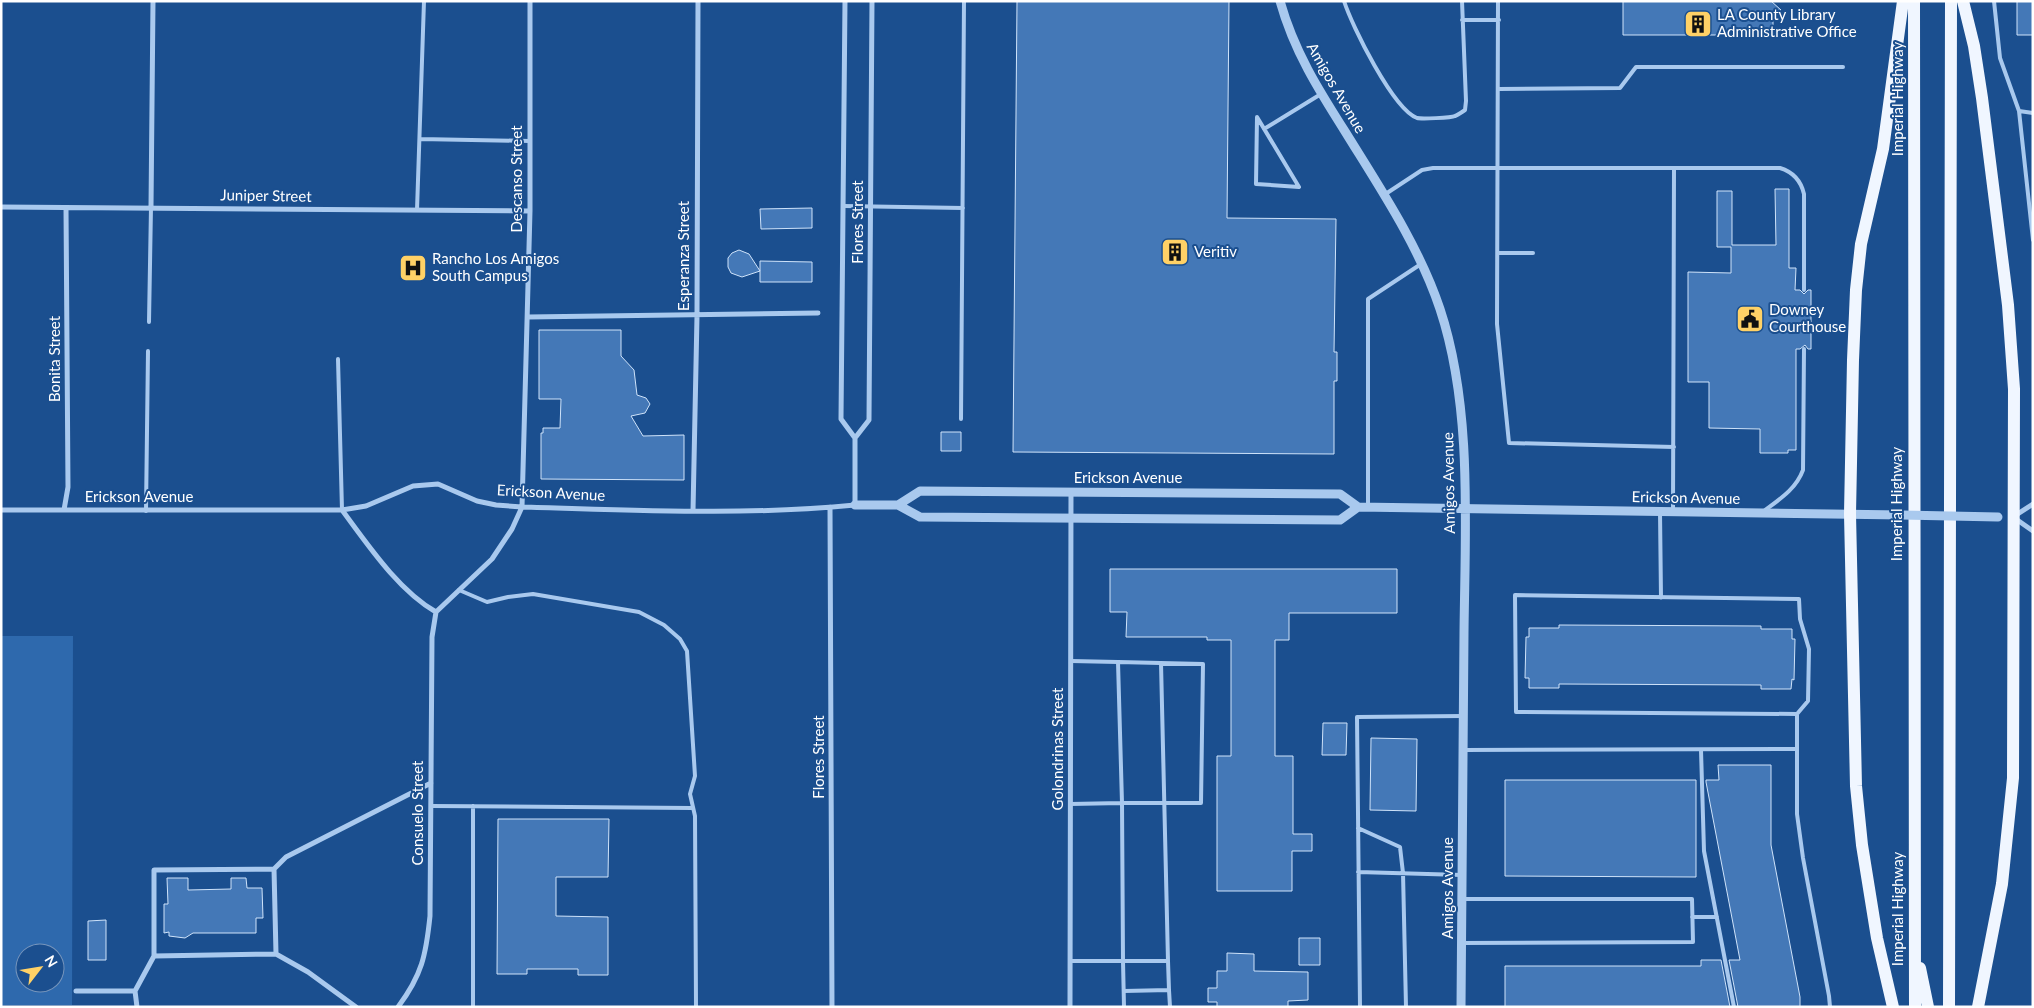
<svg xmlns="http://www.w3.org/2000/svg" width="2034" height="1008" viewBox="0 0 2034 1008" font-family="Lato,sans-serif">
<rect width="100%" height="100%" fill="#1b4f8f"/>
<!-- green -->
<path fill="#2e69ad" fill-rule="evenodd" d="M1,636H73L72,1005H1ZM25,953H55V983H25Z"/>
<!-- building -->
<path fill="#4478b7" stroke="#cfe3fa" d="M1017,1H1229L1227,218L1336,219L1334,352H1337V381H1334V454L1013,452Z
M1623,1H1771L1781,10L1773,14V35H1623Z
M2017,1H2033V35H2017Z
M1775,189H1789V268H1796L1795,290H1800L1804,294L1808,290H1811V349H1808L1805,345L1800,349H1796V450H1788V453H1760V429L1709,428V382H1688V272L1731,273V247H1717V191H1732V245H1776Z
M812,208V228L761,229L760,209Z
M739,250L749,254L760,271L742,277L731,273L728,267V258L732,253Z
M760,261L812,262V282H760Z
M539,330H621V356L634,370L637,395L646,398L650,404L645,413L631,416L643,436L684,435V480L541,479V433H543V428H560L561,399H539Z
M941,432H961V451H941Z
M1110,569H1397V613H1289V640H1275V756H1293V834H1312V851H1292V891H1217V756H1231V640H1207V637H1126L1127,612H1110Z
M1559,625L1761,626V629H1792V639H1795L1794,680L1792,679L1791,689H1761V685L1559,684V688H1529V678H1525L1526,637H1529V628H1559Z
M1323,723H1347L1346,755H1322Z
M1371,738L1417,739L1416,811L1370,810Z
M1718,765H1771V845L1800,997V1007H1738L1729,960H1740L1706,782V780H1719Z
M1505,780H1696V877L1505,876Z
M498,819H609L608,877H556V916L608,917V975H578V969H527V974H497Z
M167,878H188V890L231,889V878H246L247,888H262L263,918H256V933H193L185,938L169,936V932L164,933V904H168Z
M106,920V960H88V921Z
M1299,938H1320V965H1299Z
M1227,953L1254,954V971L1308,972V1000L1288,1001V1007H1217V1002H1208V988H1217V971H1227Z
M1701,960H1721L1730,1007H1505V966H1701Z"/>
<g fill="none" stroke-linecap="round" stroke-linejoin="round">
<!-- service -->
<path stroke="#a9c9ee" stroke-width="4" d="M1344,1C1352,26 1393,109 1417,118C1421,119 1451,118 1455,116C1458,115 1462,112 1465,110L1466,101L1462,1
M1498,1L1497,324L1509,443L1674,447
M1994,1L2000,58L2019,111L2033,240
M1462,20H1499
M1499,89L1620,88L1636,67H1843
M2019,111L2033,113
M1257,117L1299,187L1256,184Z
M1264,129L1321,94
M420,139L530,141
M1384,195L1422,170L1433,168H1780C1793,172 1801,181 1804,194V290
M844,206L963,208
M417,210L424,1
M1498,253H1533
M149,322L151,207
M338,359L342,510
M961,419L964,1
M1368,507V299L1421,264
M146,511L148,351
M1673,511L1674,169
M1764,511C1780,499 1796,489 1803,470L1804,349
M1660,512L1661,598
M459,590L487,602L508,597L533,594L639,612L664,625L680,639L687,651L695,776L690,794L695,816L696,1007
M1515,595L1799,599L1800,619L1809,649L1808,701L1797,714L1516,712Z
M1797,749V714
M1464,750L1797,749V814L1803,858L1829,996L1830,1007
M1701,750L1704,851L1734,1007
M1070,804L1122,803L1118,662L1071,661
M431,806L692,808
M473,806V1007
M1358,828L1400,847L1403,873L1406,1007
M1358,872L1462,875
M1692,917H1717
M1461,943L1693,942L1692,899H1462
M1070,961H1123L1122,803H1201L1203,664L1118,662
M1168,961L1169,990
M1124,991L1169,990L1170,1007
M1124,1007L1123,961H1168L1161,663
M1360,1007L1357,717L1463,716"/>
<!-- minor -->
<path stroke="#a9c9ee" stroke-width="5" d="M1,207L530,211
M151,207L153,1
M528,317L818,313
M855,438L869,420L872,1
M2033,504L2013,517L2033,531
M830,507L832,1007
M1,510H342L366,506L413,486L438,484L477,501L496,505L522,507C633,510 744,516 855,505V438L841,419L845,1
M64,510L68,487L66,208
M342,510C368,545 398,590 436,612
M693,511L697,316L698,1
M276,954L308,972L356,1007
M154,956L276,954L274,869
M76,991H135
M137,1007L135,991L154,956V870L274,869L286,857L431,783
M398,1007C422,975 426,955 430,916L432,637L436,612L492,559L512,529L522,507L530,211V1
M1070,1007L1071,492"/>
<!-- tertiary -->
<path stroke="#a9c9ee" stroke-width="9" d="M1280,1C1294,51 1318,89 1346,133C1380,188 1419,246 1440,309C1473,408 1465,529 1464,633C1463,757 1462,882 1461,1007
M855,505H898L920,517L1340,520L1358,507
M898,505L920,491L1340,494L1358,507L1902,515"/>
<!-- primary -->
<path stroke="#f0f6ff" stroke-width="12" d="M1914,1L1915,1007
M1963,1L1974,46L1982,98L2008,305L2014,389L2013,778L2002,884L1978,1007
M1920,968L1928,1007
M1893,1007L1877,938L1862,845L1856,786L1850,514L1853,360L1856,290L1861,244L1883,149L1903,1
M1949,1007L1951,1"/>
<!-- tertiary-bridge -->
<path stroke="#a9c9ee" stroke-width="9" d="M1902,515L1998,517"/>
</g>
<!-- icons -->
<defs>
<g id="building-square" transform="scale(1.4375)"><rect x="-9" y="-9" width="18" height="18" rx="4" fill="#ffd166" stroke="#1b4f8f"/><path d="M-4-6H4V6H1V3H-1V6H-4ZM-2.5-4.3h1.7v1.8h-1.7ZM.8-4.3h1.7v1.8H.8ZM-2.5-1h1.7V.8h-1.7ZM.8-1h1.7V.8H.8Z" fill="#111"/></g>
<g id="hospital-square" transform="scale(1.4375)"><rect x="-9" y="-9" width="18" height="18" rx="4" fill="#ffd166" stroke="#1b4f8f"/><path d="M-5-5h3v3.5h4V-5h3V5h-3V1.5h-4V5h-3Z" fill="#111"/></g>
<g id="civic-square" transform="scale(1.4375)"><rect x="-9" y="-9" width="18" height="18" rx="4" fill="#ffd166" stroke="#1b4f8f"/><path d="M-.6-6.5H3V-4.5H.6V-3L4-1V1h2V6H-6V1h2V-1L-.6-3ZM-1.2 2.5V6h2.4V2.5Z" fill="#111"/></g>
</defs>
<g fill-rule="evenodd">
<use href="#building-square" x="1698" y="24"/>
<use href="#building-square" x="1175" y="252"/>
<use href="#hospital-square" x="413" y="268"/>
<use href="#civic-square" x="1750" y="319"/>
</g>
<g text-anchor="middle" stroke-width="4" stroke-linejoin="round" paint-order="stroke">
<!-- poi labels -->
<g font-size="15" fill="#fff" stroke="#1b4f8f" text-anchor="start">
<text x="1717" y="20">LA County Library<tspan x="1717" dy="17">Administrative Office</tspan></text>
<text x="1194" y="257">Veritiv</text>
<text x="432" y="264">Rancho Los Amigos<tspan x="432" dy="17">South Campus</tspan></text>
<text x="1769" y="315">Downey<tspan x="1769" dy="17">Courthouse</tspan></text>
</g>
<!-- street labels -->
<g font-size="15" fill="#fff" stroke="#1b4f8f">
<text transform="translate(1336 88) rotate(60)" y="5">Amigos Avenue</text>
<text transform="translate(1898 99) rotate(-90)" y="5">Imperial Highway</text>
<text transform="translate(517 179) rotate(-90)" y="5">Descanso Street</text>
<text transform="translate(266 196) rotate(1)" y="5">Juniper Street</text>
<text transform="translate(858 222) rotate(-90)" y="5">Flores Street</text>
<text transform="translate(684 256) rotate(-90)" y="5">Esperanza Street</text>
<text transform="translate(55 359) rotate(-90)" y="5">Bonita Street</text>
<text x="1128" y="483">Erickson Avenue</text>
<text transform="translate(1449 483) rotate(-91)" y="5">Amigos Avenue</text>
<text transform="translate(551 493) rotate(3)" y="5">Erickson Avenue</text>
<text x="139" y="502">Erickson Avenue</text>
<text transform="translate(1686 498) rotate(1)" y="5">Erickson Avenue</text>
<text transform="translate(1897 504) rotate(-90)" y="5">Imperial Highway</text>
<text transform="translate(1058 749) rotate(-90)" y="5">Golondrinas Street</text>
<text transform="translate(819 757) rotate(-90)" y="5">Flores Street</text>
<text transform="translate(418 813) rotate(-90)" y="5">Consuelo Street</text>
<text transform="translate(1448 888) rotate(-90)" y="5">Amigos Avenue</text>
<text transform="translate(1898 909) rotate(-90)" y="5">Imperial Highway</text>
</g>
</g>
<!-- border -->
<rect width="2034" height="1008" fill="none" stroke="#ffffff" stroke-width="5"/>
<!-- north arrow -->
<g transform="translate(40 968) rotate(59)"><circle r="24" fill="#1b4f8f" stroke="#7695bc"/>
<path d="M0-4L9 19L0 12L-9 19Z" fill="#ffd166"/>
<text y="-8" font-size="14" font-weight="bold" text-anchor="middle" fill="#ffffff">N</text>
</g>
</svg>
